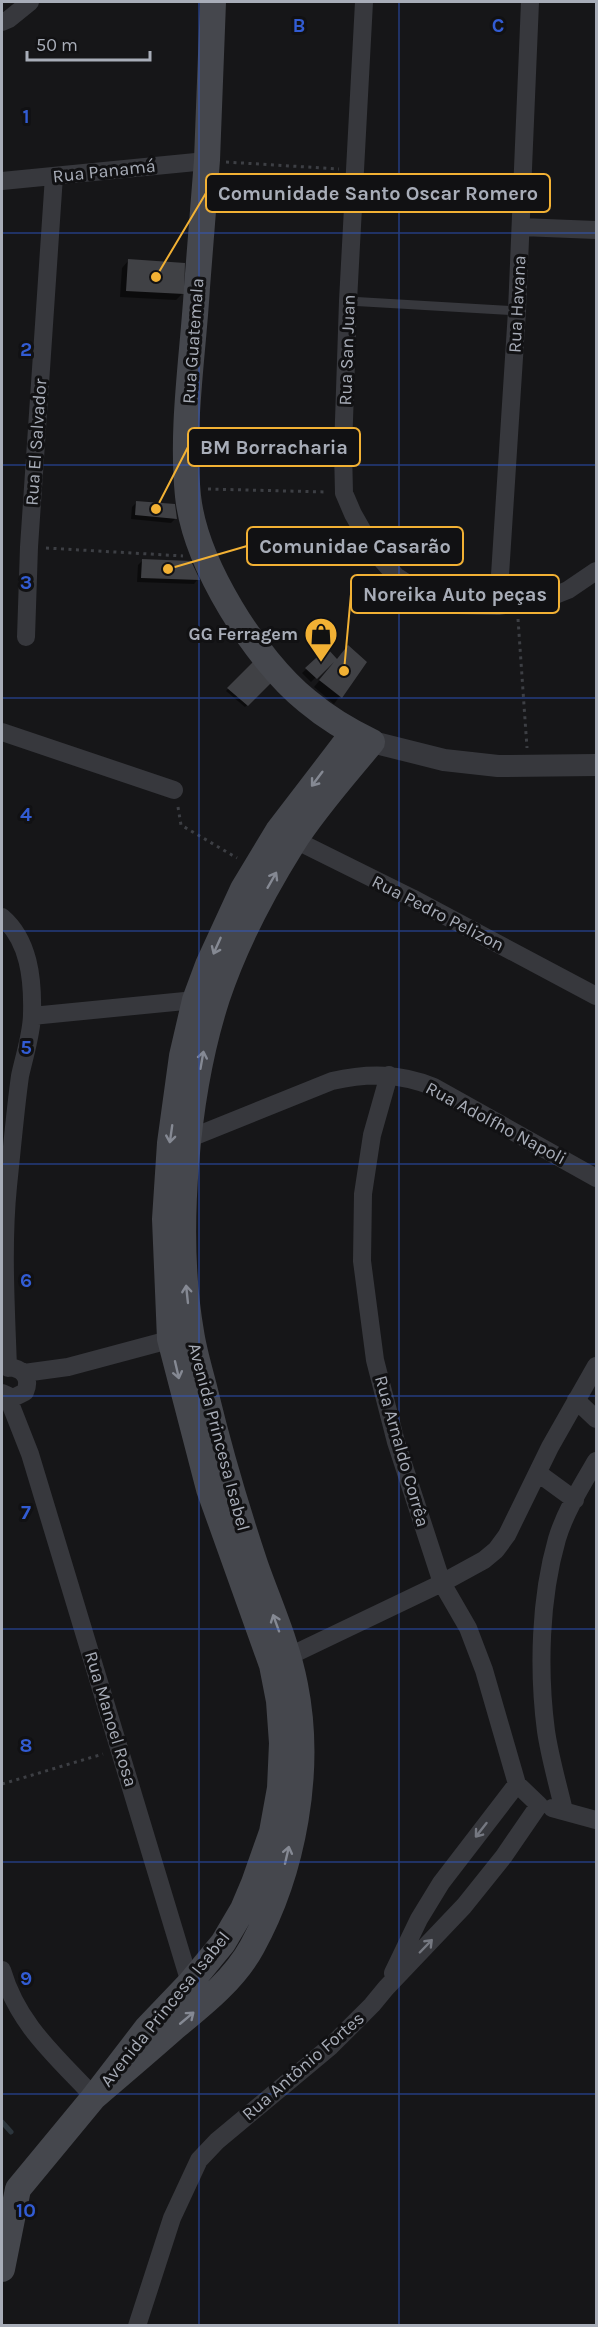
<svg xmlns="http://www.w3.org/2000/svg" width="598" height="2327" viewBox="0 0 598 2327" font-family="Karla,sans-serif">
<rect width="100%" height="100%" fill="#161618"/>
<!-- shadow -->
<path fill="#0007" d="M128,261L183,293L176,300L120,297L122,268Z
M136,503L175,519L171,523L131,519L132,507Z
M143,560L198,579L194,584L137,582L138,565Z
M327,650L336,660L365,662L334,704L314,687L335,662L333,660L311,682L302,673Z
M253,664L269,683L245,707L226,691Z"/>
<g fill="none" stroke-linecap="round" stroke-linejoin="round">
<!-- stream -->
<path stroke="#2c353c" stroke-width="5" d="M2,2122L11,2132"/>
</g>
<!-- building -->
<path fill="#404145" d="M128,259L185,263L184,294L126,291Z
M136,501L175,504L177,519L135,515Z
M142,559L191,561L200,580L141,578Z
M348,645L367,662L342,698L319,680L334,662L317,679L305,668L327,648L337,659Z
M253,662L271,683L248,706L227,688Z"/>
<g fill="none" stroke-linecap="round" stroke-linejoin="round">
<!-- path -->
<path stroke="#3d3f44" stroke-width="3" stroke-dasharray="3 4.5" stroke-linecap="butt" d="M226,162L339,169
M208,489L327,492
M46,548L183,556
M518,619L527,748
M178,807L181,825L237,858
M2,1784L103,1754"/>
<!-- service -->
<path stroke="#37383d" stroke-width="9" d="M348,301L517,311"/>
<!-- minor -->
<path stroke="#37383d" stroke-width="18" d="M364,2L348,301L343,450L344,493L353,514L374,551L396,576L422,593L457,605L498,606L548,598L568,590L596,571
M2,22L9,19L30,2
M2,181L206,161
M521,227L596,230
M498,606L517,311L530,2
M26,637L29,547L54,176
M2,732L174,790
M285,835L412,898L596,996
M2,917C29,940 33,979 32,1014C32,1033 24,1057 20,1076C15,1112 12,1149 8,1186C2,1246 6,1308 8,1368
M32,1016L195,1000
M389,1075L372,1135L363,1194L362,1261L375,1360L396,1442L442,1583L468,1628L484,1670L517,1784L539,1805
M188,1139L332,1081C368,1073 400,1073 434,1087L596,1178
M24,1373L68,1367L180,1337
M2,1393L13,1398L25,1392C30,1381 26,1371 14,1368
M8,1398L30,1454L190,1983
M576,1400L596,1419
M538,1473L575,1500
M279,1661L442,1583L484,1560L496,1550L507,1535L550,1447L596,1366
M552,1808L596,1820
M564,1811C558,1785 550,1758 546,1731C538,1670 540,1598 557,1539C565,1512 582,1485 596,1461
M2,1970C18,2025 56,2056 94,2097
M393,1973L419,1919L441,1883L517,1784
M137,2326L172,2218L199,2160L217,2141L331,2046L372,2005L386,1988L464,1906L504,1856L539,1805"/>
<!-- tertiary -->
<path stroke="#37383d" stroke-width="22" d="M372,742L444,760L498,766L596,765"/>
<!-- secondary -->
<path stroke="#45474d" stroke-width="26" d="M94,2097C121,2074 148,2051 174,2028C202,2005 234,1980 252,1947C294,1871 312,1770 295,1685C287,1643 269,1604 255,1564C236,1507 219,1449 205,1391C200,1371 194,1352 191,1332C174,1233 186,1094 217,998C235,944 263,891 293,843C316,807 345,775 372,742C349,731 326,717 307,701C255,659 195,563 188,496C181,427 193,356 197,287C200,245 204,203 207,160C209,107 211,54 213,2
M2,2269L18,2189L94,2097L147,2028L190,1983L223,1943L243,1909L254,1883L272,1832L280,1788L282,1743L279,1701L272,1665L209,1489L170,1339L165,1219L170,1143L182,1056L195,1000L208,965L243,889L278,831L353,733"/>
</g>
<!-- one-way arrows -->
<defs><path id="oneway-shaft" d="M-6 0H5M1.5-3L5.5 0L1.5 3" fill="none" stroke-width="1.6" stroke-linecap="round" stroke-linejoin="round" transform="scale(1.5)"/></defs>
<g stroke="#858993">
<use href="#oneway-shaft" transform="translate(317 779) rotate(127)"/>
<use href="#oneway-shaft" transform="translate(272 880) rotate(-60)"/>
<use href="#oneway-shaft" transform="translate(217 946) rotate(114)"/>
<use href="#oneway-shaft" transform="translate(202 1060) rotate(-80)"/>
<use href="#oneway-shaft" transform="translate(171 1134) rotate(98)"/>
<use href="#oneway-shaft" transform="translate(187 1294) rotate(-96)"/>
<use href="#oneway-shaft" transform="translate(177 1370) rotate(77)"/>
<use href="#oneway-shaft" transform="translate(276 1623) rotate(-110)"/>
<use href="#oneway-shaft" transform="translate(287 1855) rotate(-77)"/>
<use href="#oneway-shaft" transform="translate(187 2018) rotate(-40)"/>
</g>
<g stroke="#757881">
<use href="#oneway-shaft" transform="translate(481 1830) rotate(128)"/>
<use href="#oneway-shaft" transform="translate(426 1946) rotate(-46)"/>
</g>
<!-- grid -->
<path fill="none" stroke="#325cd3" stroke-width="1.5" stroke-opacity="0.55" d="M199,2V2326M399,2V2326M2,233H596M2,465H596M2,698H596M2,931H596M2,1164H596M2,1396H596M2,1629H596M2,1862H596M2,2094H596"/>
<!-- icons -->
<defs>
<g id="shop-pin" transform="scale(1.725)"><path d="M0 17L-7.5 6A9.5 9.5 0 1 1 7.5 6Z" fill="#f2b134" stroke="#111113"/><path d="M-5-2.5h2.3a2.7 3.5 0 0 1 5.4 0H5L5.5 6h-11ZM-1.5-2.5h3a1.5 2.3 0 0 0-3 0Z" fill="#111"/></g>
</defs>
<g fill-rule="evenodd">
<use href="#shop-pin" x="321" y="634"/>
</g>
<g text-anchor="middle" stroke-width="6" stroke-linejoin="round" paint-order="stroke">
<!-- street labels -->
<g font-size="18" fill="#a8adb8" stroke="#111113">
<text transform="translate(104 171) rotate(-6)" y="6">Rua Panamá</text>
<text transform="translate(517 304) rotate(-87)" y="6">Rua Havana</text>
<text transform="translate(193 341) rotate(-86)" y="6">Rua Guatemala</text>
<text transform="translate(347 350) rotate(-88)" y="6">Rua San Juan</text>
<text transform="translate(36 442) rotate(-86)" y="6">Rua El Salvador</text>
<text transform="translate(438 913) rotate(27)" y="6">Rua Pedro Pelizon</text>
<text transform="translate(496 1123) rotate(28)" y="6">Rua Adolfho Napoli</text>
<text transform="translate(219 1437) rotate(75)" y="6">Avenida Princesa Isabel</text>
<text transform="translate(402 1451) rotate(74)" y="6">Rua Arnaldo Corrêa</text>
<text transform="translate(111 1719) rotate(73)" y="6">Rua Manoel Rosa</text>
<text transform="translate(165 2009) rotate(-51)" y="6">Avenida Princesa Isabel</text>
<text transform="translate(303 2066) rotate(-41)" y="6">Rua Antônio Fortes</text>
</g>
<!-- poi labels -->
<g font-size="18" font-weight="bold" fill="#a8adb8" stroke="#111113" text-anchor="end">
<text x="298" y="640">GG Ferragem</text>
</g>
</g>
<g font-size="20" text-anchor="middle" font-weight="bold" fill="#325cd3" stroke="#111113" stroke-width="6" stroke-linejoin="round" paint-order="stroke">
<text x="299" y="32">B</text>
<text x="498" y="32">C</text>
<text x="26" y="123">1</text>
<text x="26" y="356">2</text>
<text x="26" y="589">3</text>
<text x="26" y="821">4</text>
<text x="26" y="1054">5</text>
<text x="26" y="1287">6</text>
<text x="26" y="1519">7</text>
<text x="26" y="1752">8</text>
<text x="26" y="1985">9</text>
<text x="26" y="2217">10</text>
</g>
<!-- callouts -->
<path fill="none" stroke="#f2b134" stroke-width="2" d="M156 277L206 193M156 509L188 447M168 569L247 546M344 671L351 594"/>
<g fill="#f2b134" stroke="#111113" stroke-width="2">
<circle cx="156" cy="277" r="6"/>
<circle cx="156" cy="509" r="6"/>
<circle cx="168" cy="569" r="6"/>
<circle cx="344" cy="671" r="6"/>
</g>
<g fill="#111113" stroke="#f2b134" stroke-width="2">
<rect x="206" y="174" width="344" height="38" rx="6"/>
<rect x="188" y="428" width="172" height="38" rx="6"/>
<rect x="247" y="527" width="216" height="38" rx="6"/>
<rect x="351" y="575" width="208" height="38" rx="6"/>
</g>
<g font-size="20" text-anchor="middle" font-weight="bold" fill="#a8adb8">
<text x="378" y="200">Comunidade Santo Oscar Romero</text>
<text x="274" y="454">BM Borracharia</text>
<text x="355" y="553">Comunidae Casarão</text>
<text x="455" y="601">Noreika Auto peças</text>
</g>
<!-- border -->
<rect width="598" height="2327" fill="none" stroke="#a8adb8" stroke-width="6"/>
<!-- scale -->
<path d="M27 51v9h123v-9" fill="none" stroke="#a8adb8" stroke-width="3"/>
<text x="36" y="51" font-size="18" fill="#a8adb8" stroke="#111113" stroke-width="4.5" paint-order="stroke">50 m</text>
</svg>
